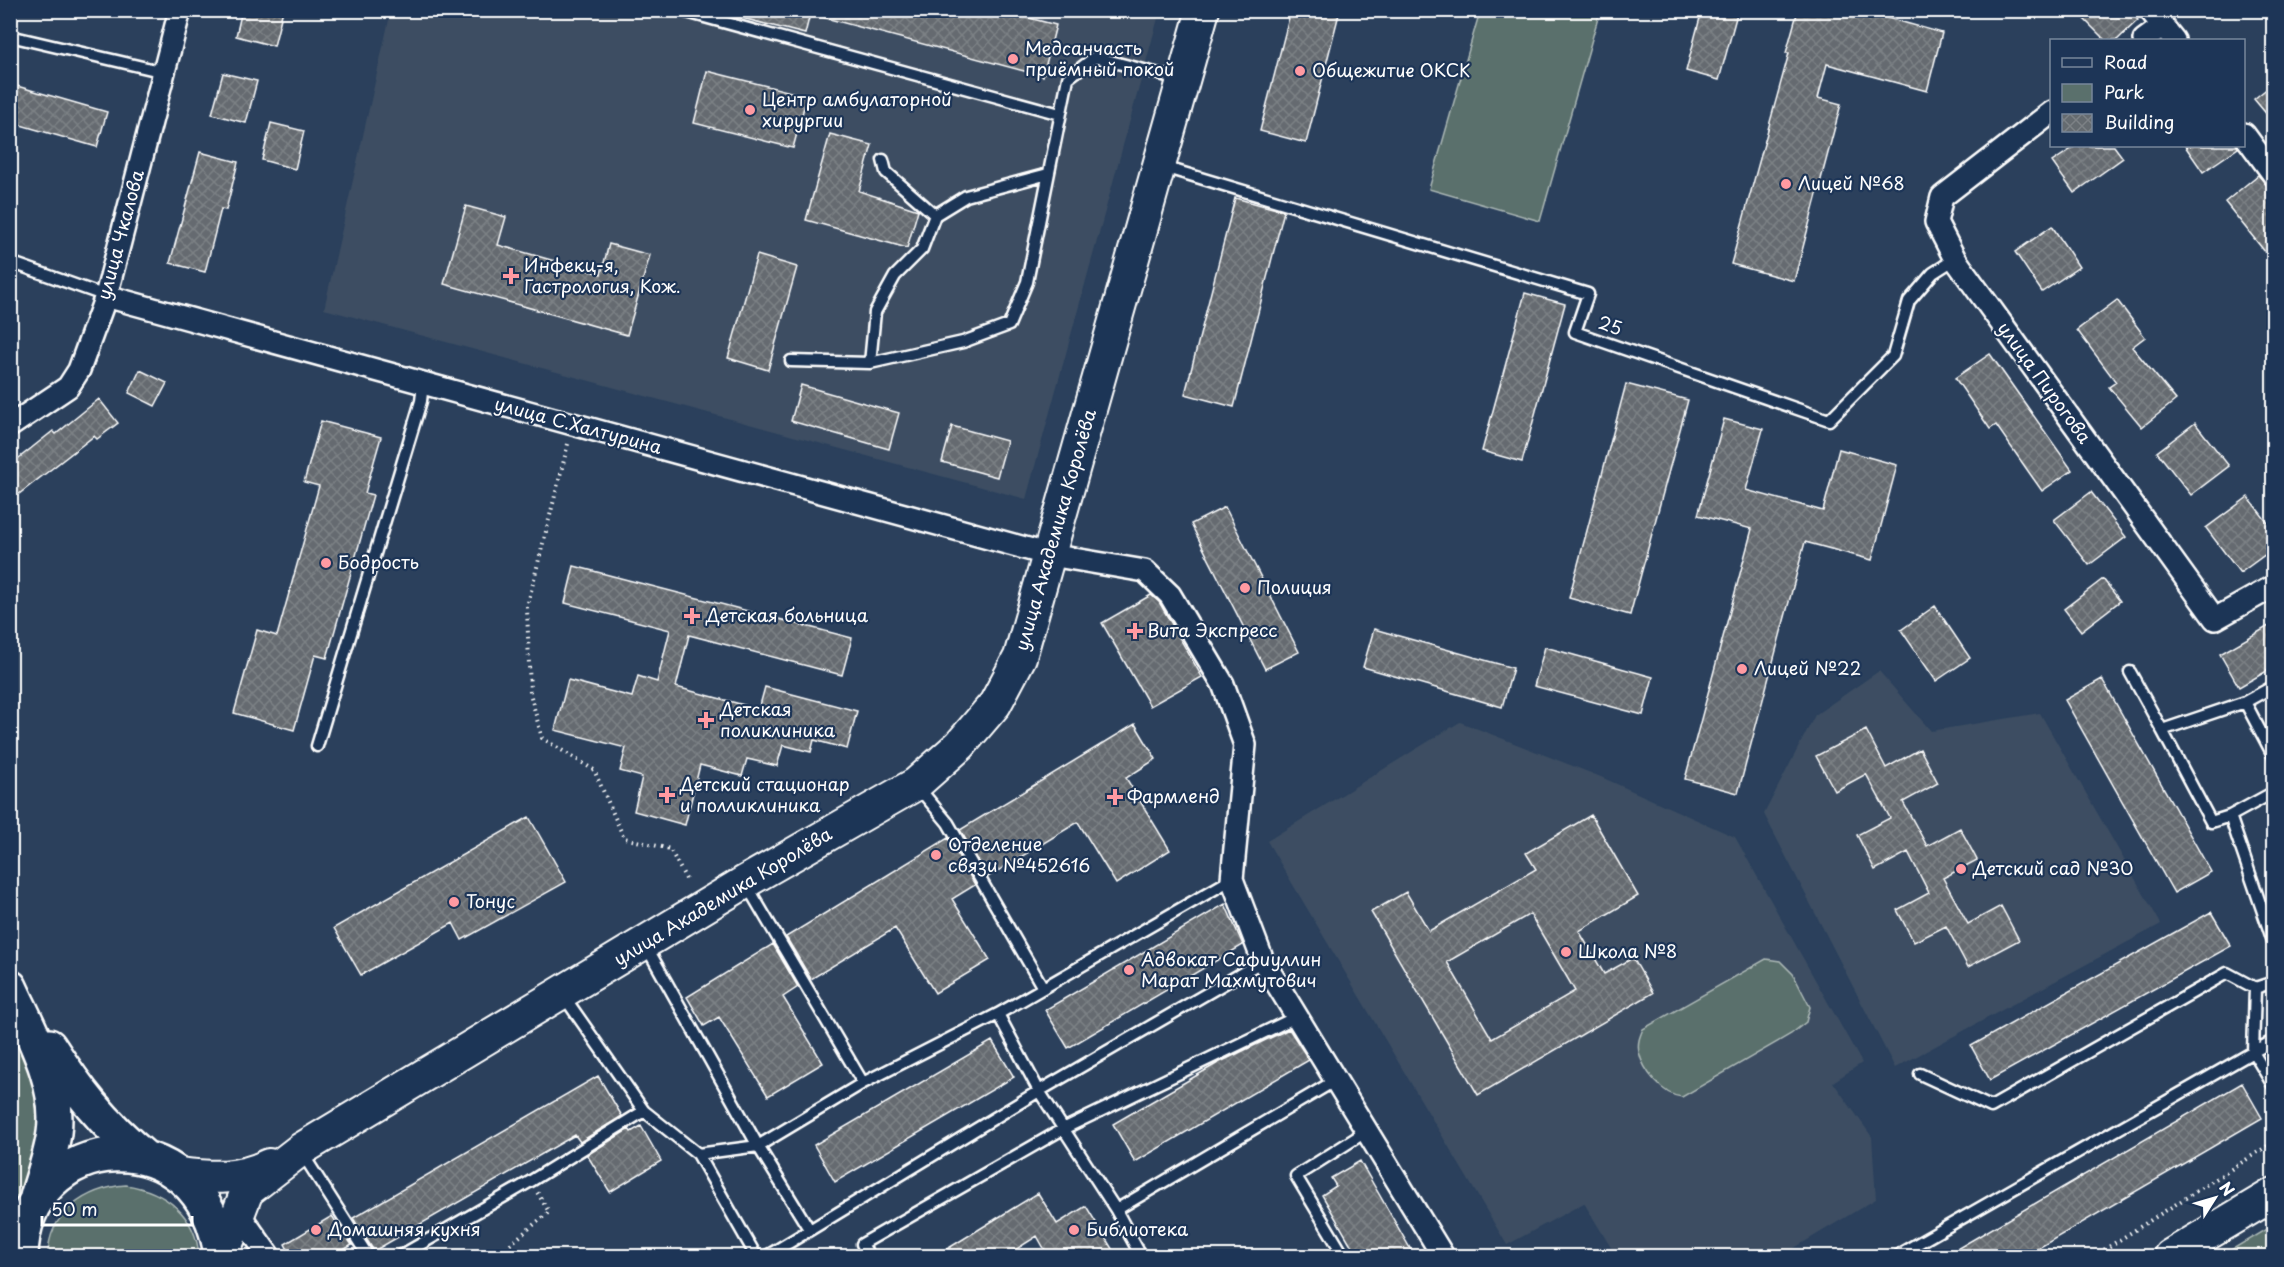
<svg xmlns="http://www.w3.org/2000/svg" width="2284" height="1267" viewBox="0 0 2284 1267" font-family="'Playpen Sans',sans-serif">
<defs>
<pattern id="building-cross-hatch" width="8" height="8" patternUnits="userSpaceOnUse" patternTransform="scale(1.5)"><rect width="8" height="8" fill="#656b70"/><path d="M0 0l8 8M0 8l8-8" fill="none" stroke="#7c8185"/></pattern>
</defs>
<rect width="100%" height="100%" fill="#2b405c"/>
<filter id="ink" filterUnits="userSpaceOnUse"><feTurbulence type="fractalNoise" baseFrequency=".0167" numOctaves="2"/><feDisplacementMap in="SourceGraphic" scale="12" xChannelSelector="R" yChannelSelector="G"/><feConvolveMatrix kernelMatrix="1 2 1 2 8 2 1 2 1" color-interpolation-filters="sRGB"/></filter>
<g filter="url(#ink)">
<!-- built -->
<path fill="#3c4d62" d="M391,11H1160L1026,499L324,309Z
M1879,671L1931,731L2040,713L2161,924L1895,1068L1764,814L1815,715Z
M1460,722L1601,777L1735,837L1862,1063L1833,1082L1872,1137L1876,1199L1781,1256H1616L1584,1203L1507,1245L1267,841Z"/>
<!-- green -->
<path fill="#5a706c" stroke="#acb8b6" stroke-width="1.5" d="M1480,11H1600L1540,221L1429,189Z
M1766,959L1780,961L1793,974L1810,1007L1806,1022L1791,1034L1682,1097C1663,1096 1643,1070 1639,1052C1637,1043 1640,1036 1643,1029Z
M10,1019L46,1114L37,1170L11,1207Z
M126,1185C165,1191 196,1215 199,1256H48C48,1213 87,1188 126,1185Z
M2273,1225V1256H2221Z"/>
<!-- building -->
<path fill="url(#building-cross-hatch)" stroke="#fff" stroke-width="1.5" fill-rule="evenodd" d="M242,10H283L274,46L236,36Z
M734,10H811L805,34L734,16Z
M819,10H999L1056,25L1043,76L818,16Z
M1291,10H1340L1306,143L1260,131Z
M1702,10H1738L1719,80L1686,71Z
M1798,10H1859L1942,33L1927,91L1827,64L1818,98L1841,104L1794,281L1731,264L1789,53H1786Z
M2075,10H2128L2138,20L2117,40H2105Z
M707,71L807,96L793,148L694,123Z
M223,73L257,81L246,123L212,114Z
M2274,83V123L2254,99Z
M10,84L107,112L97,147L10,122Z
M271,123L304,131L295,169L262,160Z
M830,134L872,145L859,191L918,210L907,248L806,220Z
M2076,146H2114L2123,158L2074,193L2052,162Z
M2185,146H2237L2238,148L2203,172Z
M200,152L238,162L226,210L221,209L205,272L170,263Z
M2258,175L2274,193V263L2225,202Z
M1235,198L1284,211L1234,407L1185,394Z
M466,206L506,217L498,245L601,274L609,244L650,255L627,335L444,284Z
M2052,226L2079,267L2042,292L2015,252Z
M757,255L797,267L768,370L728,358Z
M1525,293L1565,304L1522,462L1482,451Z
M2117,300L2145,337L2132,347L2176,400L2142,427L2109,387L2116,382L2077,330Z
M1990,354L2072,470L2042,491L1996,425L1990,429L1955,378Z
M140,370L167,383L155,406L129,393Z
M1626,384L1688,400L1630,615L1569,598Z
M801,385L899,413L889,449L791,421Z
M99,399L118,423L97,439L94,436L10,501V465L53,431L56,434Z
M1724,419L1763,429L1746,490L1823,511L1839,449L1897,465L1872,560L1805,542L1738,793L1685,779L1752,529L1698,515Z
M321,421L381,437L365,493L373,495L327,658L315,655L294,730L234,713L257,630L277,636L319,486L304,482Z
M2195,423L2229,466L2191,495L2157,452Z
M952,426L1007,441L997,477L942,462Z
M2091,492L2126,537L2089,565L2054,520Z
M2248,497L2274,531V548L2240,573L2206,528Z
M1225,507L1299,652L1265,669L1191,524Z
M574,566L852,638L842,675L689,635L676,687L759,709L765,687L857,711L847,749L814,740L811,752L783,745L777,766L747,759L742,776L700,765L685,825L634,811L642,777L620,771L626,748L555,730L568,680L632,697L638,676L657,682L670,630L565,603Z
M2103,579L2120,601L2081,631L2064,609Z
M1151,595L1159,602L1202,677L1150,706L1102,623Z
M1935,606L1970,658L1936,681L1901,630Z
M2274,623V667L2239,687L2220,654Z
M1374,629L1513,668L1502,707L1363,667Z
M1545,647L1653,677L1643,715L1534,686Z
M2102,679L2211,872L2174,893L2065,700Z
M1135,724L1156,759L1126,778L1170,850L1116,884L1078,822L988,877L960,830Z
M1866,730L1886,768L1920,749L1938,783L1903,802L1927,846L1960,828L1977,860L1943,878L1968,924L2001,906L2019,940L1968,967L1946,926L1914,942L1897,910L1929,893L1908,852L1875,870L1857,835L1890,818L1866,774L1835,791L1816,756Z
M1591,815L1638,896L1579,931L1604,974L1633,958L1653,993L1478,1095L1371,912L1406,892L1429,931L1536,869L1526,853ZM1530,914L1575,991L1492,1039L1447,962Z
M529,817L566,882L462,940L453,923L361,975L334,928Z
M948,838L975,885L952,899L990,960L935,993L895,928L811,979L786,937Z
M1225,904L1243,945L1068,1048L1045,1010Z
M2211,912L2231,946L1990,1080L1971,1046Z
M773,944L798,987L783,997L823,1063L768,1096L719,1017L704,1026L687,997Z
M1289,1029L1309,1060L1135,1162L1113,1124L1218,1063Z
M992,1041L1014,1077L835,1182L814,1145Z
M598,1076L622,1116L580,1142L575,1135L374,1251L353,1218Z
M2242,1083L2262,1118L2023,1257H1943Z
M641,1126L661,1161L610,1192L587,1155L629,1129L631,1132Z
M1360,1161L1415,1257H1358L1322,1195L1336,1186L1331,1178Z
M1038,1193L1057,1224L1086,1206L1117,1257H1049L1037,1236L1004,1257H934Z
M332,1216L352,1245L332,1257H292L285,1244Z"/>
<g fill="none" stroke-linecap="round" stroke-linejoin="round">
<!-- lane casing -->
<g stroke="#fff" stroke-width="15">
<path id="lane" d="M679,10L1060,114
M10,36L164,72
M883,160L886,172L935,215
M1160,166L1588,294L1575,332L1829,420L1893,356L1909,301L1933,273L1955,259
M10,262L106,296
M791,361L870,363L963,342L1009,325L1027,282L1068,78L1095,57L1182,80
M870,363L875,312L895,276L922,249L935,215L966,196L1048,174
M2130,672L2162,730
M2245,702L2274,757
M317,746L421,401L423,384
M917,786L948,823L1042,986
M2274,792L2230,816L2274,944
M2230,816L2211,822L2162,730L2245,702L2274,686
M746,884L863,1083
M645,944L758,1146L809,1229
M2274,982L2255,988L2253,1052L2274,1087
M563,995L644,1111L698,1154L758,1146L863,1083L998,1014L1232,879
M998,1014L1039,1091L1116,1210L1141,1256
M1920,1074L1991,1107L2227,973L2255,988
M302,1153L368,1256
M698,1154L756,1256
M1116,1210L1336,1080
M400,1256L531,1181L644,1111
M767,1256L1039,1091L1263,961
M869,1256L862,1244L1063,1129L1296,1017
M1344,1256L1296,1176L1367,1131
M1899,1256L1901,1253L2274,1040"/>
</g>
<!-- street casing -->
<g stroke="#fff" stroke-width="26">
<path id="street" d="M2150,10L2174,40
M2144,40L2163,26
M2052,112L1942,197L1936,222L1955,259L2215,619L2274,586
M2244,134L2274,175
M106,296L1050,555L1145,571L1170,595L1223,684L1245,745L1232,879L1263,961L1443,1256
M10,426L68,387L79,370L106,296L180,10
M237,1211L269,1256"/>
</g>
<!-- secondary casing -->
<g stroke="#fff" stroke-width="36">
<path id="secondary" d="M180,1174C211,1178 240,1180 269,1165
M222,1256L247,1191L300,1150L745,882L916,784L960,745L995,704L1020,657L1203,10
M2170,1256L2274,1194"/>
</g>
<!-- primary casing -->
<g stroke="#fff" stroke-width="38">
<path id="primary" d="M10,987C30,1031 61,1083 54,1133C51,1155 43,1176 37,1197
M49,1046C78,1091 103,1123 145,1158
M21,1256C24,1128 203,1114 221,1256"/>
</g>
<!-- path -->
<path stroke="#fff" stroke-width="4" stroke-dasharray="1.5 4.5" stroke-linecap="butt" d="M568,444L527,607L530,693L542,738L594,770L624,838L670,849L688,883
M496,1256L549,1212L537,1192
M2094,1256L2274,1142"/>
<!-- lane -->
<use href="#lane" stroke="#1d3557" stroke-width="10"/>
<!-- street -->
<use href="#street" stroke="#1d3557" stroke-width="21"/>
<!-- secondary -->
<use href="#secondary" stroke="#1d3557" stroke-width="32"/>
<!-- primary -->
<use href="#primary" stroke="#1d3557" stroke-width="33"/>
</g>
</g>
<!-- markers -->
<g fill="#ff9aa2" stroke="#1d3557" stroke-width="2">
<circle cx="1013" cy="59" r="6"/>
<circle cx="1300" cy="71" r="6"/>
<circle cx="750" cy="110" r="6"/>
<circle cx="1786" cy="184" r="6"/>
<path d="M508 267h6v6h6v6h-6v6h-6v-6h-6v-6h6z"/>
<circle cx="326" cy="563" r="6"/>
<circle cx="1245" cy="588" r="6"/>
<path d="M689 607h6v6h6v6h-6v6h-6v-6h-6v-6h6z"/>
<path d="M1132 622h6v6h6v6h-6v6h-6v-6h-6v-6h6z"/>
<circle cx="1742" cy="669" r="6"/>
<path d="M703 711h6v6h6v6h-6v6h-6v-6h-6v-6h6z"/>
<path d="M664 786h6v6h6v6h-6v6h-6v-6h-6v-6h6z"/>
<path d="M1112 788h6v6h6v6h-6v6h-6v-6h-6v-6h6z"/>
<circle cx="936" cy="855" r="6"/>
<circle cx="1961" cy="869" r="6"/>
<circle cx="454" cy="902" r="6"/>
<circle cx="1566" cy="952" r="6"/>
<circle cx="1129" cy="970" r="6"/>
<circle cx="316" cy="1230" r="6"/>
<circle cx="1074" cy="1230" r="6"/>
</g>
<g text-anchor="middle" stroke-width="4.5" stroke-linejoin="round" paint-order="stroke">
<!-- poi labels -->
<g font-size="18" fill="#fff" stroke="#1d3557" text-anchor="start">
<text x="1025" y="55">Медсанчасть<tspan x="1025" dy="21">приёмный покой</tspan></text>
<text x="1312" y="77">Общежитие ОКСК</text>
<text x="762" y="106">Центр амбулаторной<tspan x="762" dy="21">хирургии</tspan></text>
<text x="1798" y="190">Лицей №68</text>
<text x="524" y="272">Инфекц-я,<tspan x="524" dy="21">Гастрология, Кож.</tspan></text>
<text x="338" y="569">Бодрость</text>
<text x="1257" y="594">Полиция</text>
<text x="706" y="622">Детская больница</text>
<text x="1147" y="637">Вита Экспресс</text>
<text x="1754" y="675">Лицей №22</text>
<text x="720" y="716">Детская<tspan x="720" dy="21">поликлиника</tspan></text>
<text x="680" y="791">Детский стационар<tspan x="680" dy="21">и полликлиника</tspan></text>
<text x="1127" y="803">Фармленд</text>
<text x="948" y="851">Отделение<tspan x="948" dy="21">связи №452616</tspan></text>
<text x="1973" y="875">Детский сад №30</text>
<text x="466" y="908">Тонус</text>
<text x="1578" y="958">Школа №8</text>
<text x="1141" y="966">Адвокат Сафиуллин<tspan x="1141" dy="21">Марат Махмутович</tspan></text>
<text x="328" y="1236">Домашняя кухня</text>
<text x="1086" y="1236">Библиотека</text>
</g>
<!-- street labels -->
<g font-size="18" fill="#fff" stroke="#1d3557">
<text transform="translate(121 235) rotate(-75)" y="6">улица Чкалова</text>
<text transform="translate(1610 326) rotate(19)" y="6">25</text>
<text transform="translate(2044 383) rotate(54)" y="6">улица Пирогова</text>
<text transform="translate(578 426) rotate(15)" y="6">улица С.Халтурина</text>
<text transform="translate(1056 530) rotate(-74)" y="6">улица Академика Королёва</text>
<text transform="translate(723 897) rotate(-31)" y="6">улица Академика Королёва</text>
</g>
</g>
<!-- margin -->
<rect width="2284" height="1267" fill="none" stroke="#1d3557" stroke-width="36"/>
<rect x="18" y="18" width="2248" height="1231" fill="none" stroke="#fff" stroke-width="2" filter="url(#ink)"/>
<!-- legend -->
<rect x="2050" y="39" width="195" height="108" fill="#1d3557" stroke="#77869a" stroke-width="1.5"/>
<rect x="2062" y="58" width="30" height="9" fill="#1d3557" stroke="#77869a" stroke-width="1.5"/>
<text x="2104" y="69" font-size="18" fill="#ffffff">Road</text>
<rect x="2062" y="84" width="30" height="18" fill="#5a706c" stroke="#77869a" stroke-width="1.5"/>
<text x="2104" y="99" font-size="18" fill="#ffffff">Park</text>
<rect x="2062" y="114" width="30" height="18" fill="url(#building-cross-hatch)" stroke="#77869a" stroke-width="1.5"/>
<text x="2104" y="129" font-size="18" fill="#ffffff">Building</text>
<!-- north arrow -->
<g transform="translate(2215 1198) rotate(53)" stroke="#1d3557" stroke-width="4.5" paint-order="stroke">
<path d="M0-4.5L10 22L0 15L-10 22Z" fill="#ffffff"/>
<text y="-9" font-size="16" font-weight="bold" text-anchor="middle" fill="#ffffff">N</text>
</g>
<!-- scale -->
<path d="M42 1216v9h150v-9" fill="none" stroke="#ffffff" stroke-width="3"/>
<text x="51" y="1216" font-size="18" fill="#ffffff" stroke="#1d3557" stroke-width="4.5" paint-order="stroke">50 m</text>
</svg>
